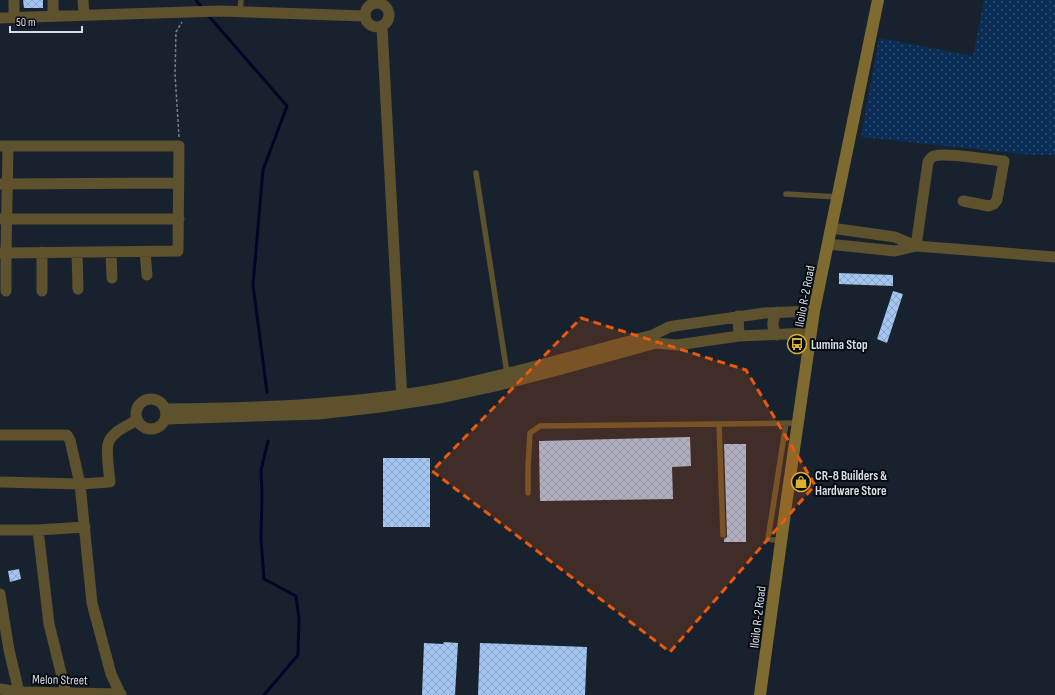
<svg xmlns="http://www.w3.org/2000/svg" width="1055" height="695" viewBox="0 0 1055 695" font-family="'Sofia Sans Condensed',sans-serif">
<defs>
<pattern id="grass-dots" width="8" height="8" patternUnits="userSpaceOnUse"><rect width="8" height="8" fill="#0a2d56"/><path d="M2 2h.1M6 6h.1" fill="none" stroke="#2d4b6e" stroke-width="1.8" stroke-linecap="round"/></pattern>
<pattern id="building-cross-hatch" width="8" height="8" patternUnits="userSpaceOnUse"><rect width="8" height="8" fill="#a2c5f1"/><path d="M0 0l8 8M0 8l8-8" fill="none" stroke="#8aa4c6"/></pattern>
</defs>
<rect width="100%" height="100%" fill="#18222f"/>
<!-- grass -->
<path fill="url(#grass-dots)" d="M984,0H1055V155H1033L861,137L879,38L973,56Z"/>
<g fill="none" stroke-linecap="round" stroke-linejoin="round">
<!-- stream -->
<path stroke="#000726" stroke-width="3" d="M196,0L202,8
M207,14L287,106L263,170L253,285L267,392
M264,695L298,655L299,619L296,596L264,579L261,539L262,494L261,470L268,441"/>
</g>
<!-- building -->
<path fill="url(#building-cross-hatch)" d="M23,0H43V8H24Z
M839,273L893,275V286L839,284Z
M893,291L903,294L887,343L877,339Z
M690,437L691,466L672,467L673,499L540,501L539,441Z
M724,444H746V542H724V539L727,537V535Z
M383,458H430V527H383Z
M19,569L21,579L10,582L8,571Z
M444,642L458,643L455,695H422L424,643L443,644Z
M480,643L587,647L585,695H478Z
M86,677L87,686H76L75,679Z"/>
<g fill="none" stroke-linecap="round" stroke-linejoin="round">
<!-- path -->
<path stroke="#757e88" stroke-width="1.5" stroke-dasharray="3 2" stroke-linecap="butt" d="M179,137L175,74L176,32L182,22"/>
<!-- service -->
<path stroke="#5e512d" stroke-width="5.5" d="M240,11L241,0
M476,173L507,373
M786,194L838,197
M719,424L723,535
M528,493V467L530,433L540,426L798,423
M781,541L768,539L786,423"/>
<!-- minor -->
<path stroke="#5e512d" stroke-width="11" d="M14,0V17
M53,0V16
M83,0L84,15
M365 15a12 12 0 1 1 24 0a12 12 0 1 1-24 0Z
M0,18L220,11L365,16
M382,27L402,400
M0,146H179L178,251L6,253V291
M0,184L179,183
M0,219H179
M831,228L895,237L916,246L1055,257
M828,244L895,251L916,246
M916,246L928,162C930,159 931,157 934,156C945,152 990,160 1004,161L997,200L994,204L989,206L963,201
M77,252L78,289
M111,252L112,278
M145,252L147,275
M0,253H6L8,146
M42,291V252
M777,312C772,320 771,328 777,335
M738,316L739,336
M136 414a15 15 0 1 1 30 0a15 15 0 1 1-30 0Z
M165,409C257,408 349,405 439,389C511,375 581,353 653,335L669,327L674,326L765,313L814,311
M165,419L319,414L380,407L439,398L499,385L558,370L656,343L677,345L739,336L811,333
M0,435H67L70,440L80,484L0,482
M0,530H38L85,527
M38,530L49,624L66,693
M0,594L9,650L19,692
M0,689L19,692L121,694
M121,695L111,674L92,603L80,484L110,482C109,473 106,452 108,444C111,432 127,426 137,420"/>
<!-- secondary -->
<path stroke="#7f6b2f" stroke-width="12" d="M760,695L787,498L814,311L878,0"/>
</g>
<!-- marked area -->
<path fill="#e8590c" fill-opacity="0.2" stroke="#e8590c" stroke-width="3" stroke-dasharray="8 5" stroke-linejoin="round" d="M581,318L746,370L815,485L670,652L432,471Z"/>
<!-- icons -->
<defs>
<g id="bus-ring" transform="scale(1)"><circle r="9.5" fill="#070b11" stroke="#dbb233" stroke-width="1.5"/><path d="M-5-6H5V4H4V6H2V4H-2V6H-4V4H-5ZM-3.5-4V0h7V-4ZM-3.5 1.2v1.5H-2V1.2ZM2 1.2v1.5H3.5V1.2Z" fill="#dbb233"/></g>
<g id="shop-ring" transform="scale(1)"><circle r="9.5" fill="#070b11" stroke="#dbb233" stroke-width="1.5"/><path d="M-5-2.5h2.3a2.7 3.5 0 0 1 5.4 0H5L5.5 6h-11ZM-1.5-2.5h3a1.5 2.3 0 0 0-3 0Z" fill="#dbb233"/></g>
</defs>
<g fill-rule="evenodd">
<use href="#bus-ring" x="797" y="344"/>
<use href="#shop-ring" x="801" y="482"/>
</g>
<g text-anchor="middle" stroke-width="4" stroke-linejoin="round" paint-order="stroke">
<!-- street labels -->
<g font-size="13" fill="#d6dde5" stroke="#070b11">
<text transform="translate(804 296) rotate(-79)" y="5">Iloilo R-2 Road</text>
<text transform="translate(757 617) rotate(-83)" y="5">Iloilo R-2 Road</text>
<text transform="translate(60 679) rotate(1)" y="5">Melon Street</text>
</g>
<!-- poi labels -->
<g font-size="13" font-weight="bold" fill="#d6dde5" stroke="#070b11" text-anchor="start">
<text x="811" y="349">Lumina Stop</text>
<text x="815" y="480">CR-8 Builders &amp;<tspan x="815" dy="15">Hardware Store</tspan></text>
</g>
</g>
<!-- scale -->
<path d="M10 26v6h72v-6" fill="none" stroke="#d6dde5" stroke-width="2"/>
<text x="16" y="26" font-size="12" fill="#d6dde5" stroke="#070b11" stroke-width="3" paint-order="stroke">50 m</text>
</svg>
